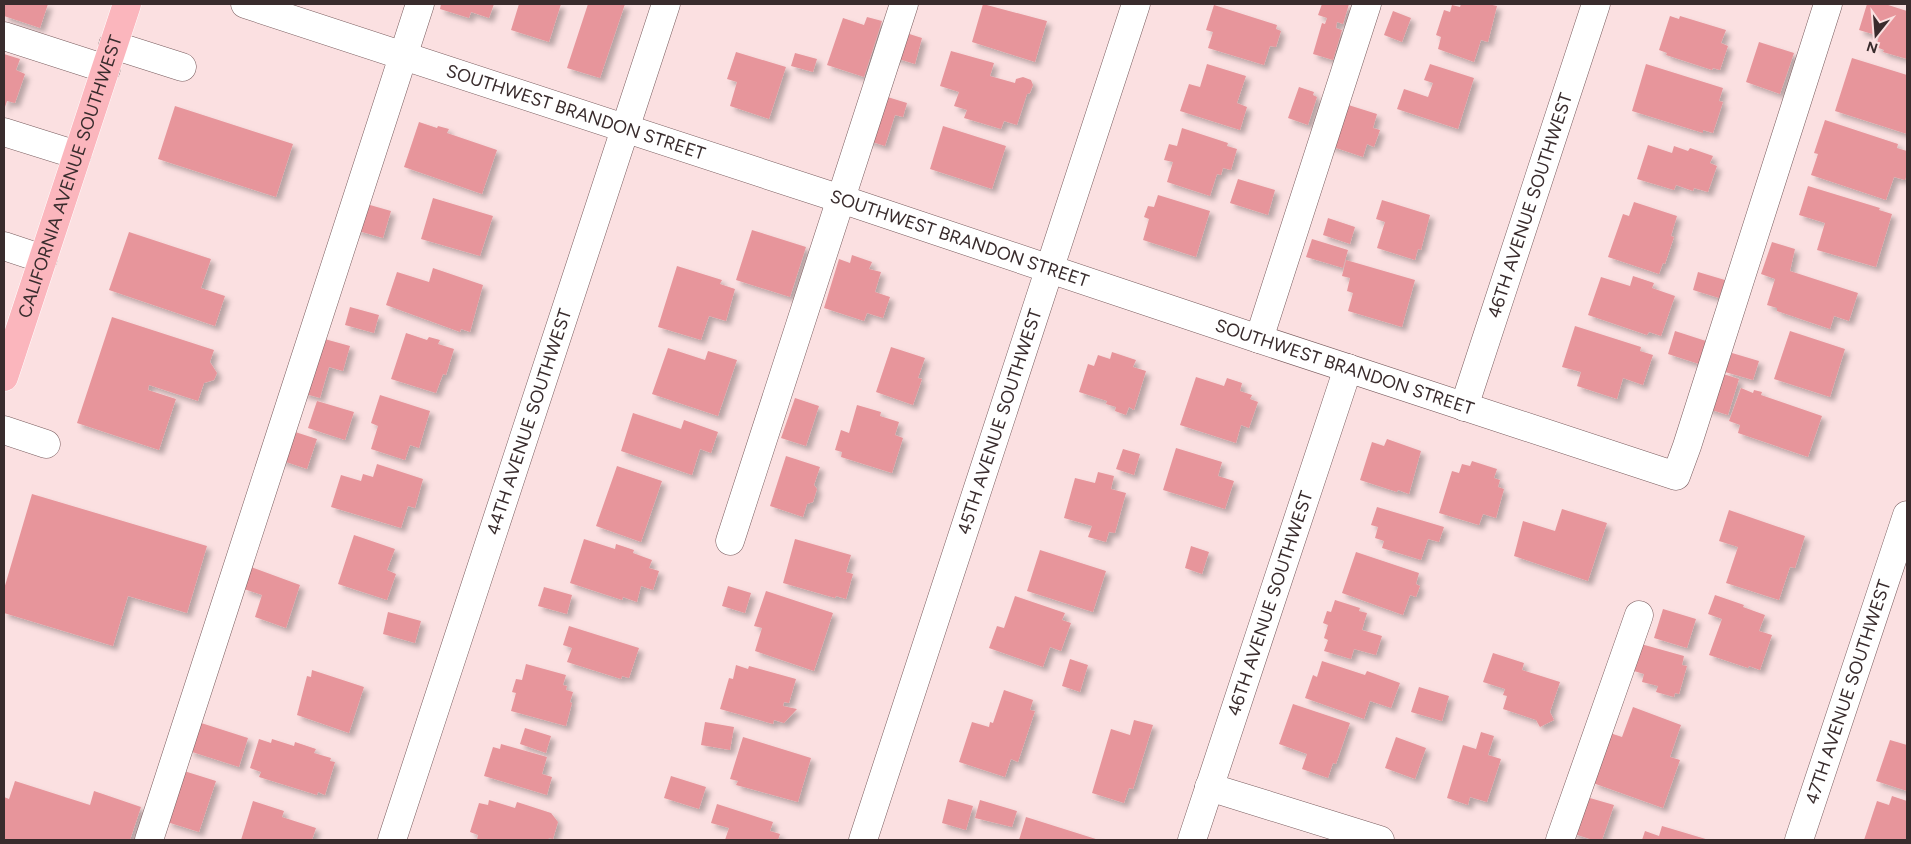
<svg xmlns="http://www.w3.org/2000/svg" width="1911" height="844" viewBox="0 0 1911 844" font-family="Figtree,sans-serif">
<defs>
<filter id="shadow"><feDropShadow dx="4.5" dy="4.5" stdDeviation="2.5" flood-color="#0004"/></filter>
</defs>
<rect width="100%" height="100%" fill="#fbe0e1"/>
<!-- building -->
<path fill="#e7959b" filter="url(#shadow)" d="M4,4H48L40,28L4,16Z
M441,4H494L489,18L471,12L469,18L440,9Z
M519,4H561L549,42L511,30Z
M588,4H625L600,78L567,68Z
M983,4L1047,21L1035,62L972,42Z
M1322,4H1349L1343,24L1337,22L1336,28L1342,30L1333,60L1313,54L1322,23L1325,24L1327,18L1318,15Z
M1461,4H1488L1497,6L1488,42L1481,40L1474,62L1438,49L1441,37L1436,35L1444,10L1450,12L1452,5L1460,7Z
M1867,4H1885L1907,11V59L1883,52L1884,50L1876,47L1879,36L1859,30Z
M1214,5L1277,25L1276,29L1281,31L1276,47L1270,46L1264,65L1208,48L1213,32L1206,30Z
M1393,11L1411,18L1402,42L1384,35Z
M1670,16L1679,19L1680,16L1726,30L1721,43L1728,46L1720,70L1713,68L1712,70L1666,55L1667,53L1659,50Z
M867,17L882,21L864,77L827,65L843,18L864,25Z
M900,31L922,38L915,64L892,57Z
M1759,42L1794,53L1780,94L1746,82Z
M951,51L994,63L990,76L1015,83L1016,79L1023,77L1031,80L1033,85L1030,93L1027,94L1017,125L1004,121L1001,129L964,118L967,110L954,106L959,92L940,86Z
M736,52L786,67L769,119L730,106L737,82L727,79Z
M795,53L817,59L813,72L791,66Z
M4,54L20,59L16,70L25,74L15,103L7,101L4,110Z
M1852,58L1907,75V134L1835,111Z
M1207,64L1246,76L1237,103L1247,107L1240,130L1180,111L1189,84L1200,87Z
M1430,64L1474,78L1458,129L1397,109L1404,89L1428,97L1433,83L1424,80Z
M1646,64L1723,88L1719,101L1723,102L1713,133L1703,130V133L1632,111Z
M1299,87L1314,92L1313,95L1317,97L1308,125L1288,118Z
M881,95L907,103L903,117L895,115L885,146L866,140Z
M1342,103L1377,114L1373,128L1380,130L1374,147L1367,144L1363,157L1327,145Z
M175,106L293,144L276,197L158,159Z
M1825,120L1898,144L1897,148L1907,151V174L1905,180L1894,177L1886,200L1811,175L1818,154L1814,153Z
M419,122L437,128L438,126L449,129L447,133L497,150L482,194L404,167Z
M943,126L1006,146L992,189L930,169Z
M1182,128L1228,143L1227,146L1237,149L1231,170L1223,168L1221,175L1217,174L1210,196L1167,182L1173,162L1164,160L1169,144L1177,146Z
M1648,145L1672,153L1674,146L1688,151L1690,148L1713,156L1710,163L1717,166L1708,192L1694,188L1693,191L1676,185L1674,190L1637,179Z
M1238,179L1275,190L1268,215L1230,203Z
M1808,186L1880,208L1879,210L1892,214L1876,267L1817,250L1825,223L1799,215Z
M1158,195L1210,211L1196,257L1143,240L1149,219L1144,217L1148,206L1154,207Z
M433,198L493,216L480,256L421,239Z
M1382,200L1430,215L1421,250L1418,249L1415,260L1377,248L1385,222L1376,219Z
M1634,202L1677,216L1671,236L1674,237L1665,264L1663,263L1659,274L1608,257L1623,214L1629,216Z
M363,203L391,211L383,238L355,230Z
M1328,218L1355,227L1350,244L1323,235Z
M752,230L806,247L790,297L736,280Z
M129,232L211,259L201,288L225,296L215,326L109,290Z
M1312,239L1348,250L1343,268L1306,257Z
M1772,242L1795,249L1790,271L1858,293L1849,321L1834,316L1830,329L1777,311V308L1767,305L1775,279L1761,274Z
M852,255L872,262L869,269L881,272L875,292L890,297L883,318L867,313L864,321L824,308L839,259L850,263Z
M1346,260L1415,280L1402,327L1348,311L1353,293L1347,291L1350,278L1342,276Z
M677,266L722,280L720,284L735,289L726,321L709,316L701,340L658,327Z
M433,268L483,285L470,332L461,329L460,332L386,305L397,272L429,282Z
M1698,272L1725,280L1719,298L1693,290Z
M1633,276L1654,283L1652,288L1675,296L1661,336L1649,332L1647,335L1588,315L1601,277L1630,286Z
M350,307L379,315L374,333L345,325Z
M112,317L214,350L210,362L217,373L214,380L204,383L198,401L149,385L148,390L176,399L159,450L77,423Z
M1575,326L1641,347L1640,351L1653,355L1643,385L1623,378L1617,399L1577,386L1581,372L1562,367Z
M1675,331L1709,342L1702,365L1668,354Z
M1790,331L1845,349L1830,397L1774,379Z
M406,333L427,340L429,337L440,340L438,344L454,349L446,375L443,374L436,393L391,379Z
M321,338L350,346L343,371L329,367L320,398L302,393Z
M891,347L925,358L918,378L922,379L913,405L876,392Z
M668,348L705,360L708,351L737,360L718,416L652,394Z
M1112,352L1136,360L1133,367L1146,371L1134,410L1129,407L1126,415L1115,411L1116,407L1106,404L1107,401L1079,392L1088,364L1094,366L1098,355L1110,359Z
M1732,353L1759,361L1753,380L1725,372Z
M1717,372L1739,379L1728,415L1705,408Z
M1196,377L1224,386L1227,378L1242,383L1240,391L1252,395L1250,399L1258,402L1249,428L1241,425L1236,443L1180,425Z
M1741,388L1753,393L1754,390L1762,392L1761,395L1822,416L1808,457L1738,433L1740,425L1729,421Z
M380,395L430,411L419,448L410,445L405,460L371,449L378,426L371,423Z
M795,398L819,406L806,446L781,438Z
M317,401L354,412L345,440L308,428Z
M857,405L881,412L880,416L899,422L895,435L903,438L892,473L841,457L842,452L835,450L841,430L849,433Z
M633,413L681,429L684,420L718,432L711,453L700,449L692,475L621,451Z
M289,430L317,439L307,469L280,460Z
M1387,439L1421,451L1409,494L1398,490L1397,492L1360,480L1372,442L1384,446Z
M1176,448L1222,462L1218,476L1234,481L1225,509L1163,490Z
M1123,449L1140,454L1134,475L1116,469Z
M786,456L820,467L814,485L817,489L813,502L807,504L803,517L770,506Z
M1472,461L1497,469L1494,478L1500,480L1498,487L1504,489L1496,518L1483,514L1479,525L1439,513L1452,471L1459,473L1462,464L1470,466Z
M377,464L423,479L415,508L408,506L401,528L331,507L341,475L361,481L363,474L373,477Z
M617,466L662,481L641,542L596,526Z
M1098,472L1114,476L1111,489L1126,493L1115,533L1109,532L1106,542L1088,537L1092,526L1064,518L1075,478L1095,483Z
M32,494L207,546L187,613L128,596L113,646L4,613V589Z
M1377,507L1444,527L1439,542L1428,539L1421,560L1382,548L1384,541L1375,538L1378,527L1371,525Z
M1562,509L1607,523L1588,581L1514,556L1523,521L1555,531Z
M1729,510L1805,536L1795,568L1790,567L1779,600L1726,583L1738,547L1719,541Z
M354,535L395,549L387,570L396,574L387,600L338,584Z
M584,539L615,549L616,544L634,550L633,553L652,560L649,568L659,571L653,590L641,586L637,602L623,597L622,600L570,583Z
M795,539L851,555L846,572L853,574L846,599L836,596L835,598L783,583Z
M1191,546L1209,552L1202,574L1185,568Z
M1040,550L1106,571L1093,612L1027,591Z
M1356,552L1419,573L1416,584L1420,586L1416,597L1410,595L1403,615L1342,593Z
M251,567L300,585L286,628L255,617L262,595L244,589Z
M728,586L751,593L745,613L722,606Z
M544,587L572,595L567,614L538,606Z
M766,591L833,613L814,671L755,651L762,628L754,626Z
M1715,595L1744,605L1743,607L1765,615L1759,631L1772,635L1760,670L1749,666L1748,668L1709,655L1722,619L1708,614Z
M1015,596L1065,613L1062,620L1071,623L1061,651L1050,647L1043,667L989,648L997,626L1004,628Z
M1335,600L1360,608L1359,611L1367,613L1362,630L1382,636L1376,655L1354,649L1351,659L1324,651L1328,640L1324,638L1328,625L1323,623L1327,611L1331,612Z
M1663,609L1696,619L1687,648L1654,638Z
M388,612L421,621L415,643L383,634Z
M569,626L639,648L629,678L622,676L621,679L567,662L572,648L563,645Z
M1641,644L1684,656L1682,665L1687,666L1679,694L1675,693L1674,697L1656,692L1658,686L1642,682L1644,674L1634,671Z
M1493,653L1524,663L1522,670L1560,682L1550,712L1554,720L1540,727L1536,720L1503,709L1507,696L1503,695L1505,689L1483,682Z
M1070,659L1088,665L1080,692L1062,686Z
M1322,661L1365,675L1367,671L1400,683L1391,708L1370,701L1364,719L1305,698L1313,675L1317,677Z
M526,664L566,675L563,685L567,686L566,690L573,692L570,702L572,703L566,726L511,711L516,693L512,692L516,679L522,680Z
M736,665L748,669L749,666L796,679L789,703L784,702L783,706L797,709L784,723L774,720L773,724L720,709L729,678L733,679Z
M312,670L364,687L349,733L297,715L307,676L311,677Z
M1419,687L1449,696L1442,721L1411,712Z
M1004,690L1033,700L1030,710L1035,711L1018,762L1011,759L1005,777L959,762L972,722L989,727L990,722L993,723Z
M1293,704L1350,723L1336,764L1333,763L1328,778L1302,769L1307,754L1279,744Z
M1633,707L1681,725L1670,757L1680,760L1663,808L1593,783L1610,733L1622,737Z
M1134,720L1153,725L1133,789L1129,788L1124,803L1092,793L1111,729L1130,735Z
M198,722L248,738L239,767L189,751Z
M705,722L734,727L730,750L701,745Z
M525,728L551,736L546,753L520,744Z
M1481,732L1494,736L1488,755L1501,759L1487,802L1470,797L1468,805L1447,798L1463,745L1476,749Z
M743,737L811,758L798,802L736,785L738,781L730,779Z
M1396,737L1426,748L1415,779L1385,768Z
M259,739L271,743L272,739L294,746L295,742L316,749L314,753L331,758L330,761L335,762L325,795L318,792L317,795L259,777L261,772L250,768Z
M1890,740L1907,745V791L1876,781Z
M501,744L547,757L542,774L552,777L547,795L484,776L493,747L500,749Z
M184,771L216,781L199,832L167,822Z
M671,776L706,787L699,809L664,798Z
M15,781L90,805L94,791L141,807L130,840H4V797L9,799Z
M1583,796L1614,805L1602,840H1593L1571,833Z
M1892,796L1907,801V840H1864L1877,801L1889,805Z
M948,799L973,806L966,830L942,823Z
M489,800L515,808L517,802L551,813L558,822L553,839L549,838L548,840H477L478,835L470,832L479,803L488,805Z
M980,800L1017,811L1012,827L975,818Z
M253,801L284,811L282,817L316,828L312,840H241Z
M717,804L773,822L770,831L780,834L778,840H725L729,828L711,823Z
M1026,817L1099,840H1019Z
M1662,826L1709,840H1642L1645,831L1659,836Z"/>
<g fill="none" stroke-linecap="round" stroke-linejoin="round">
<!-- minor casing -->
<g stroke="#785b5d" stroke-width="29">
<g id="minor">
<path id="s1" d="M245,4L841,199L1259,339L1676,476L1687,446L1828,4"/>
<path d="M4,36L106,69"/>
<path d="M113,45L182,67"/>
<path d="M4,132L77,155"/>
<path d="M4,246L43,259"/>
<path d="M1259,339L1367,4"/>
<path id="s2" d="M1464,407L1596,4"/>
<path d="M4,430L46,444"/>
<path d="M730,541L904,4"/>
<path d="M1209,787L1380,840"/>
<path d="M149,840L420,4"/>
<path id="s3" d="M392,840L666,4"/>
<path id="s4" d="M863,840L1136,4"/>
<path id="s5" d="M1192,840L1348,368"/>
<path d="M1560,840L1639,615"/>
<path id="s6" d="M1799,840L1907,515"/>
</g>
</g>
<!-- major casing -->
<g stroke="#fff" stroke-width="29">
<g id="major">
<path id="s7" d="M4,377L127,4"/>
</g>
</g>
<!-- minor -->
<use href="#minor" stroke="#fff" stroke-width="28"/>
<!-- major -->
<use href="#major" stroke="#fbb6bd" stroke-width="28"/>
</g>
<g text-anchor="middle" stroke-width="4" stroke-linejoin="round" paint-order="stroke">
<!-- street labels -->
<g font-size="18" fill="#392c2d" stroke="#fbe0e1">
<text dy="6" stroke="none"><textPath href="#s1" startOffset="348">SOUTHWEST BRANDON STREET</textPath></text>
<text dy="6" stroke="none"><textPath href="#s7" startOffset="211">CALIFORNIA AVENUE SOUTHWEST</textPath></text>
<text dy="6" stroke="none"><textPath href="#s2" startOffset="212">46TH AVENUE SOUTHWEST</textPath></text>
<text dy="6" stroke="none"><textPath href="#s1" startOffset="752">SOUTHWEST BRANDON STREET</textPath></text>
<text dy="6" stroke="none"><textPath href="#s1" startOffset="1158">SOUTHWEST BRANDON STREET</textPath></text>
<text dy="6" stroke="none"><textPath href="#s3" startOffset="440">44TH AVENUE SOUTHWEST</textPath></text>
<text dy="6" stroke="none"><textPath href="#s4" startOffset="440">45TH AVENUE SOUTHWEST</textPath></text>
<text dy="6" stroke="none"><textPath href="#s5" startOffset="249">46TH AVENUE SOUTHWEST</textPath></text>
<text dy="6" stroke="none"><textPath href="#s6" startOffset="156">47TH AVENUE SOUTHWEST</textPath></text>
</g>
</g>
<!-- border -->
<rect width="1911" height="844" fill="none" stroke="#392c2d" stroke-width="10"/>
<!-- north arrow -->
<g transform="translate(1876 35) rotate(197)" stroke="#fbe0e1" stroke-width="4" paint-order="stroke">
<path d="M0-4L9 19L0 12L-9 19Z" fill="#392c2d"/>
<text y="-8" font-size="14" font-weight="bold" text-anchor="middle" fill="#392c2d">N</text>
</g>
</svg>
